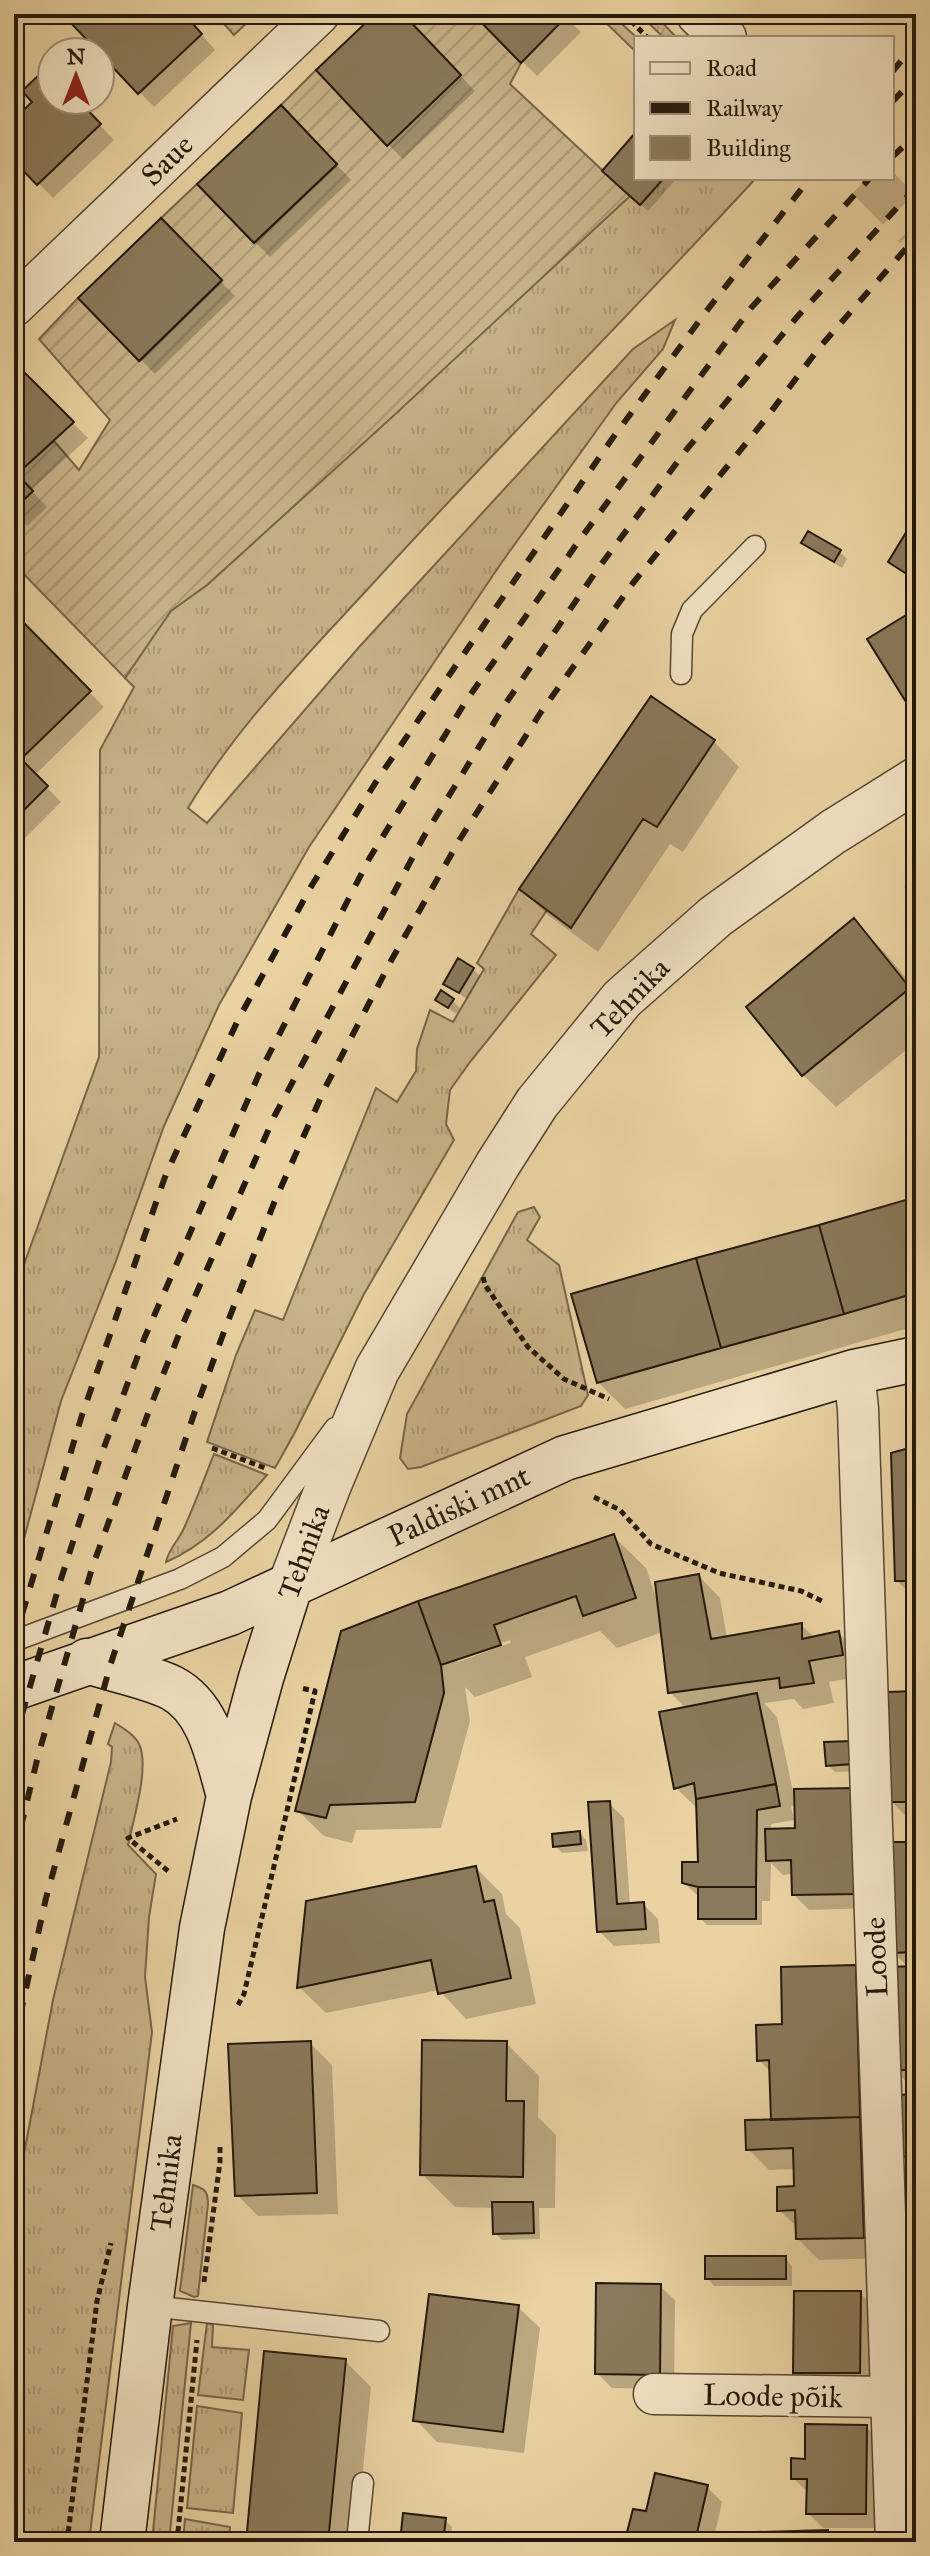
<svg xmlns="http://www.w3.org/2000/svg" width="930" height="2556" viewBox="0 0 930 2556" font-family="'IM FELL Great Primer',serif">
<defs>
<pattern id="grass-tufts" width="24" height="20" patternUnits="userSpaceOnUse" patternTransform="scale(2)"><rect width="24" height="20" fill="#c8b388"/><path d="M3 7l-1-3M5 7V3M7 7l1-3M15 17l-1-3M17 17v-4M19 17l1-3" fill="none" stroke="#ac9974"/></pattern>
<pattern id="garden-furrows" width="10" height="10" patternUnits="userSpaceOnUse" patternTransform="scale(2)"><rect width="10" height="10" fill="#c8b388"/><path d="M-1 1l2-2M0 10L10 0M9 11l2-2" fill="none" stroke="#ac9974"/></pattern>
</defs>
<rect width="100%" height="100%" fill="#ead2a2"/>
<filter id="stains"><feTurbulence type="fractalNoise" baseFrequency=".0025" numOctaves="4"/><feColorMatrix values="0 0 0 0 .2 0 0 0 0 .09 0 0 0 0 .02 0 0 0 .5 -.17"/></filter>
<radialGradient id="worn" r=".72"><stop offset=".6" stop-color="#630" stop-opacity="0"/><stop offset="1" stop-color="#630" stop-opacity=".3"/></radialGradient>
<!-- grass -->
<path fill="url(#grass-tufts)" stroke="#76664a" stroke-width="2" d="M215,14H256L234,35Z
M597,14H611L635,36L636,52Z
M639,14H654L677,38H664Z
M664,178H756C632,313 501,443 377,579C311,651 239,723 188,808L207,823L360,646L633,349L675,320L663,349L617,402L502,562L309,847L219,1005L164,1126L116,1261L61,1401L14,1576V1292L99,1057L100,750L134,687L125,678L170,611L207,585L630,196L640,205Z
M519,889L547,910L531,934L556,955L470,1062L450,1090L446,1124L454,1140L364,1294L294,1434L275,1468L207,1442L236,1355L255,1310L283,1320L376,1088L397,1102L416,1071L417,1049L430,1010L453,1022L484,969L477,963Z
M534,1207L540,1217L527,1240L559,1265L588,1395L581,1406L421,1467L408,1469L400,1458L407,1414L518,1212Z
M214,1454L267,1475C236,1510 209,1544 166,1562C170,1546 178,1542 184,1528C195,1504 204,1479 214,1454Z
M115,1723C123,1728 135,1735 139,1744C150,1766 133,1821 128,1845L156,1874L149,1917L145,1977L152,2032L89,2542H14V2207L53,2000L111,1762L112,1747L108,1744Z
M193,2185C205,2189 208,2191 208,2204L198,2296L194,2297L180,2291Z
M191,2323L169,2542H152L173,2326Z
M207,2323L213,2325L212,2347L249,2350L243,2400L198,2395Z
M197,2406L242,2413L233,2513L187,2508Z
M185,2519L230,2527L229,2542H183Z"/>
<!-- garden -->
<path fill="url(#garden-furrows)" stroke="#76664a" stroke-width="2" d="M403,14H473L521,63L510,84L630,196L390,419L207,585L171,611L125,678L14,564V509L33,491L17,474L54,441L79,470L110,420L39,339L78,298L140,361L222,281L161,218L197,184L254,243L337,165L281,105L316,70L387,145L461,75Z"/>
<!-- shadow -->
<path fill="#0003" fill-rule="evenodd" d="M78,14H184L215,50L154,107L71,21Z
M378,14H401L475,91L403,159L388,144Z
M475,14H562L581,32L537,76Z
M831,14H844L837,20Z
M52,76V100H76L114,140L53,198L14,158V122L35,102Z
M296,122L351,180L270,257L255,242Z
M636,135V178H677L648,211L612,178Z
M161,221L235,296L155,374L81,298Z
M14,365L88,438L31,490L47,507L27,526L14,513Z
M808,534L840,552L847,559L842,568L811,549L803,542Z
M21,623L104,707L35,775L61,802L20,843L14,837V630Z
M713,741L739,767L683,852L670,844L598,952L548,915L522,889Z
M854,921L886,954L916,990V1042L836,1107L803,1075Z
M473,969L480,976L467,999L445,984Z
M437,1000L453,1001L460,1008L456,1014Z
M14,1101L23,1116L14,1121Z
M916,1199V1326L625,1409L598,1382Z
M916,1448V1599L897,1581Z
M613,1536L646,1568L658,1603L699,1576L720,1598L727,1638L801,1625L815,1638L839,1633L860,1655L863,1676L829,1682L834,1703L803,1709L794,1699L764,1703L777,1717L793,1791L854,1790L871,1908L809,1910L794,1895L793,1874L783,1875L771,1863L770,1901H762V1925H707L700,1918V1898L684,1883L700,1864L699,1810L676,1788L686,1709L670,1692L663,1632L617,1648L600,1631L525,1657L532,1677L475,1697L465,1687L470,1721L441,1828L356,1830L352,1843L324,1836L297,1810L342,1633ZM510,1640L511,1643L458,1662V1657ZM796,1805L797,1830H771V1824L794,1820L791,1806Z
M916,1693V1823H912L891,1801Z
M827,1744L860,1771L835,1772L828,1765Z
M609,1803L624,1818L630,1905L643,1904L658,1919L660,1943L614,1946L599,1931Z
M579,1833L586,1840L588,1851L562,1853L555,1846Z
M916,1844V2085H909L895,2070L909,1968L893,1952Z
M476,1868L502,1894L506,1914L520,1928L536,2004L466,2019L439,1990L326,2013L299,1987Z
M856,1967L877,1989L884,2258L819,2260L798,2239V2228L779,2210L796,2188V2169L769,2170L748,2149L773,2122L772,2073L759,2060L784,2026Z
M310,2043L332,2065L338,2214L258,2216L237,2195Z
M506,2043L539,2076L538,2117L556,2135L555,2208H539L540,2239L502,2240L495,2233L494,2208L455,2207L422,2174Z
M916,2096V2171H915L900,2156Z
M785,2258L792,2266V2286H714L707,2278Z
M660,2286L675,2300L674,2389L612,2388L597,2373Z
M860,2293L875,2308L874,2387H809L795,2372Z
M518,2307L540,2328L524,2453L437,2442L416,2420Z
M345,2361L371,2387L356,2542H248Z
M866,2427L881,2441L880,2528H823L808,2513L809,2493L793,2478L806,2461Z
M707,2487L722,2502L713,2542H635L629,2536L648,2514Z
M445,2520L452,2527L451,2542H402Z
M827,2532L837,2542H725Z"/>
<!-- building -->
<path fill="#8a795a" stroke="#23190c" stroke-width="2" d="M75,14H184L202,34L138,94L69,21Z
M375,14H403L461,75L387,146L316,70Z
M473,14H565L567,16L521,63Z
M46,68L52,73V100H78L101,124L37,185L14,161V119L32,102L22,91Z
M281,105L337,164L254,243L197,184Z
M636,132V178H664L640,205L602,171Z
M161,218L222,280L139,361L78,298Z
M14,362L74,422L17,474L33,491L14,509Z
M916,516V580L888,562Z
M808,531L841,550L834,562L801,543Z
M916,609V714L914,715L867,639Z
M21,620L91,691L21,759L48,786L14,820V627Z
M651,696L715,740L657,827L643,819L571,928L519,889Z
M916,881V904L906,887Z
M854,918L910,988L802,1076L746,1007Z
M458,958L474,968L459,993L443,984Z
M441,990L454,999L448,1008L435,1000Z
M916,1197V1293L844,1314L819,1225Z
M819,1225L844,1314L721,1348L696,1258Z
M696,1258L721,1348L597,1383L571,1294Z
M916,1446V1581H895L891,1453Z
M614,1534L636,1598L583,1616L576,1596L494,1625L501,1645L441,1665L418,1601Z
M699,1574L711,1639L802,1623V1639L839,1631L843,1655L809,1661L814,1683L780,1688L779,1678L668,1693L655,1582Z
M418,1601L441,1665L444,1693L415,1802L330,1805L326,1818L295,1811L341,1631Z
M916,1691V1802H889L888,1692Z
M757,1693L776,1784L696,1799L694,1783L674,1789L659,1712Z
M852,1741L853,1764L826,1766L824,1742Z
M776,1784L780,1806L757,1810L756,1887H698L682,1883V1862H698L696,1799Z
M855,1788L857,1894L792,1895L791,1860L766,1861L765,1829L795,1828L794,1789Z
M610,1801L617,1904L644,1902L646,1929L597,1932L588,1802Z
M580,1831L581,1844L553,1847L552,1834Z
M892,1842H916V1952L891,1953Z
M476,1866L484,1902L494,1900L511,1978L438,1994L431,1960L297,1988L306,1901Z
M698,1887H756V1919H698Z
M856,1965L860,2117L771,2120L769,2060L757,2061L756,2025L782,2024L781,1967Z
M916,1966V2069L893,2071L889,1967Z
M422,2040L507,2041L506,2101H524L523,2177L420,2175Z
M311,2041L317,2193L235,2196L228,2044Z
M916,2094V2156L898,2157L897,2095Z
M860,2117L864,2238L796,2239L795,2210L777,2211V2187L794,2186L793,2148L746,2150L745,2120Z
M492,2202H533L534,2233L493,2234Z
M705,2256H786V2279H705Z
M596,2283L661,2284L660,2375L595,2374Z
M794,2291H861L860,2373H793Z
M429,2294L519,2305L503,2432L413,2421Z
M264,2351L346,2359L328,2542H246Z
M916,2352V2403L908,2405L906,2353Z
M805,2424L867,2425L866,2514H806L807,2479H791V2458L805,2459Z
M655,2473L708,2485L695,2542H640L641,2540L626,2536L633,2509L646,2511Z
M403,2513L446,2518L443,2542H400Z
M828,2530V2542H723L724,2533Z"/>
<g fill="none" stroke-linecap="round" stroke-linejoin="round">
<!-- tertiary-tunnel -->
<path stroke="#c2ad84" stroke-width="44" stroke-dasharray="44 22" stroke-linecap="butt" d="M868,178L916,227"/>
<!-- service casing -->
<g stroke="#554732" stroke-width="23">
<path id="service" d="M681,674L682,634L692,610L755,546
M14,1641L180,1579L223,1557L267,1520L335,1428
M150,2306L379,2331
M357,2542L363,2483"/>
</g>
<!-- minor casing -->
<g stroke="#554732" stroke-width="43">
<path id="minor" d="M14,306L319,14
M854,1372L858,1409L896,2542
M654,2394L891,2397"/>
</g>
<!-- tertiary casing -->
<g stroke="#554732" stroke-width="47">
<path id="tertiary" d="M699,14L724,38
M290,1586L328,1487L377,1370L498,1164L537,1103L622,999L716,916L833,832L916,780"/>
</g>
<!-- secondary casing -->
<g stroke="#23190c" stroke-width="47">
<path id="secondary" d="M87,1661C111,1669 151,1677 172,1688C210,1708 218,1758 229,1796
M14,1688L230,1613L565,1458L854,1372L916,1359
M122,2542L150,2306L202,1928L229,1796L261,1678L290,1586"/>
</g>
<!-- path -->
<path stroke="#23190c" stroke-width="5" stroke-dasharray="6 4" stroke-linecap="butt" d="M624,14L648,38
M483,1277L485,1285L528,1347L564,1379L609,1399
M212,1448L265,1468
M594,1497L620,1510L651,1544L719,1573L801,1591L824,1602
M168,1871L128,1838L177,1819
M238,2005L244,1994L315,1691L301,1688
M204,2282L220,2162V2145
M67,2542L97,2301L111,2243
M177,2542L197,2340"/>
<!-- service -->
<use href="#service" stroke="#f1e2c3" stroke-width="20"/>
<!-- minor -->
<use href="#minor" stroke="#f1e2c3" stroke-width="40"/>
<!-- tertiary -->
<use href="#tertiary" stroke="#f1e2c3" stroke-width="44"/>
<!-- secondary -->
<use href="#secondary" stroke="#f1e2c3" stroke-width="44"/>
<!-- rail -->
<path stroke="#23190c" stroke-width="6" stroke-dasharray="14 14" stroke-linecap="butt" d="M892,72L916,43
M892,102L916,77
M892,157L916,135
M14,1641L82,1415L166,1174L238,1020L312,885L379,777L612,439L705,313L810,178
M14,1742L61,1579L99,1461L144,1339L259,1074L369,859L466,701L581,538L751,308L870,178
M14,1855L38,1756L92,1568L150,1408L185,1319L275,1115L423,838L506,703L597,570L687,449L797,317L916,187
M14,2043L46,1898L110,1666L196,1408L225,1329L274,1203L325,1088L392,959L460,839L541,712L633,583L764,421L819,348L916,237"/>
</g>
<g text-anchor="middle" stroke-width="6" stroke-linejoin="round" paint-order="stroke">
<!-- street labels -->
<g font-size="30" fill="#23190c" stroke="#f1e2c3">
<text transform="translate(167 160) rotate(-44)" y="10">Saue</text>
<text transform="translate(630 998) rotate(-46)" y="10">Tehnika</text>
<text transform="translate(459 1506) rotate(-25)" y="10">Paldiski mnt</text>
<text transform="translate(304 1552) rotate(-70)" y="10">Tehnika</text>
<text transform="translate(876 1957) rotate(-92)" y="10">Loode</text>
<text transform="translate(166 2183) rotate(-83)" y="10">Tehnika</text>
<text transform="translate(773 2396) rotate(1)" y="10">Loode põik</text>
</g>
</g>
<!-- margin -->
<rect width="930" height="2556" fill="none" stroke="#ead2a2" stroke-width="48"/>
<rect x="16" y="16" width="898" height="2524" fill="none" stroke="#23190c" stroke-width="4"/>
<rect x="24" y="24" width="882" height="2508" fill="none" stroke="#23190c" stroke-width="2"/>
<!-- legend -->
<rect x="634" y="36" width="260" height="144" fill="#f1e2c3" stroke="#9f927a" stroke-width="2"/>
<rect x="650" y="62" width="40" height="12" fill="#f1e2c3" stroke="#9f927a" stroke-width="2"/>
<text x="706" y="76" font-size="24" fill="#23190c">Road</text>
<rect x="650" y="102" width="40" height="12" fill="#23190c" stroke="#9f927a" stroke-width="2"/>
<text x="706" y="116" font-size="24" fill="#23190c">Railway</text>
<rect x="650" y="136" width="40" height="24" fill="#8a795a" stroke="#9f927a" stroke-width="2"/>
<text x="706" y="156" font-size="24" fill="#23190c">Building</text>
<!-- north arrow -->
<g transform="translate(76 76)"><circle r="38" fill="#f1e2c3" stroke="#9f927a" stroke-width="2"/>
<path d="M0-6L14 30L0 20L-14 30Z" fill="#8f2418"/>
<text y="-12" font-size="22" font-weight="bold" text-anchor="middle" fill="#23190c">N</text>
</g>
<rect width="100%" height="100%" filter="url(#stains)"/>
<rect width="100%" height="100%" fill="url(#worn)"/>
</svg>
